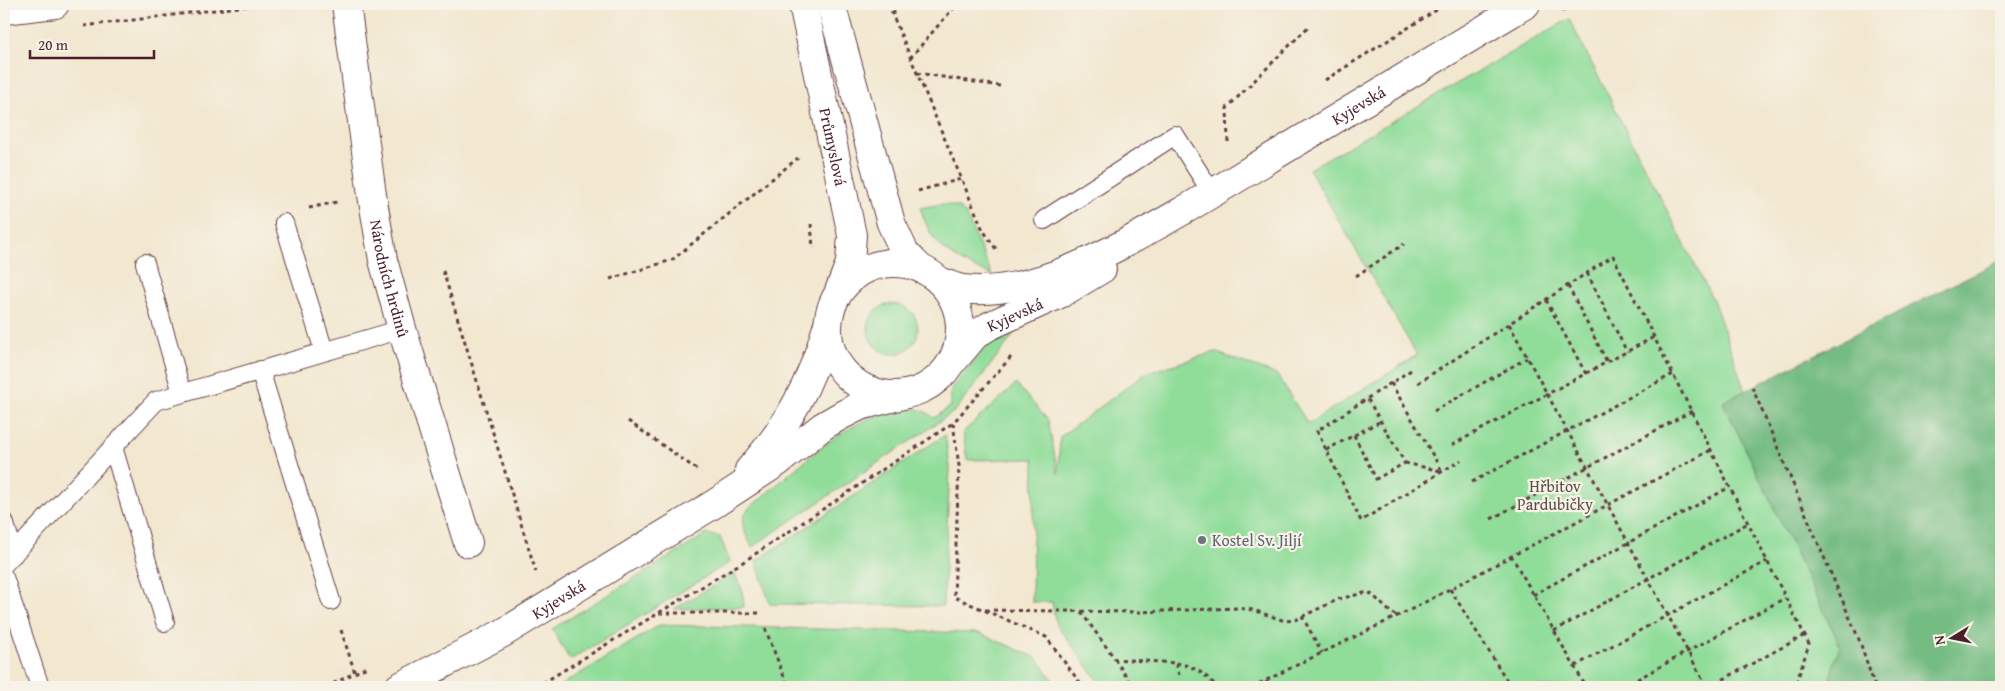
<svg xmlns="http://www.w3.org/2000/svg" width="2005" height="691" viewBox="0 0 2005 691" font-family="'Gentium Book Plus',serif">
<rect width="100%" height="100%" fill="#f7f3e8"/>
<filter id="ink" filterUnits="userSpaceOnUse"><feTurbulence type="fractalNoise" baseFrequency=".02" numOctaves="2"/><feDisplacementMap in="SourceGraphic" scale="10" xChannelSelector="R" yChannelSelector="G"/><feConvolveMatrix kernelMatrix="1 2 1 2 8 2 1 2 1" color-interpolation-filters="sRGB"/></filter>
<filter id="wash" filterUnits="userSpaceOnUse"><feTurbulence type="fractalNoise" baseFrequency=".0096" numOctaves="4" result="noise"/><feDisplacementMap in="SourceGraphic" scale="20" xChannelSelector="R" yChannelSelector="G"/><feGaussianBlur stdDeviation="1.12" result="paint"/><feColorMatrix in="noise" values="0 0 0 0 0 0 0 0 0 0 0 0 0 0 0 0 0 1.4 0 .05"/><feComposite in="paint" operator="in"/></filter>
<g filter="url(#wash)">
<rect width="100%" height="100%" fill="#f2e7cf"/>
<!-- green -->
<path fill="#90dd9a" stroke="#6d7e62" d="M1569,19L1714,302L1745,391L1723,402L1840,645L1827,687H1103L1056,624L1052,602H1032L1034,459L967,460L963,432L1016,384L1048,420L1058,474L1060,437L1146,373L1215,352L1277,375L1308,424L1417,355L1309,169Z
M942,204C953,205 959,206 966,215L992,275C968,266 941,254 929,230C925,223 923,215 920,208Z
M868 329a25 25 0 1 1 50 0a25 25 0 1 1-50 0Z
M1013,330L1012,337L955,411L752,547C745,532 737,523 749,508C777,486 803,460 832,440C853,424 911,393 934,418L951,406L950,395L952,387L985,348Z
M945,435L950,467L943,606L770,604L756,561Z
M707,534L720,537L730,562L570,660L552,629Z
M734,573L742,589L744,607L674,609Z
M660,625L979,633L1037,658L1058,687H558Z"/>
<!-- forest -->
<path fill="#74bc82" stroke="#5f6e56" d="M2001,260V687H1827L1840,645L1723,402Z"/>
</g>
<g filter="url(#ink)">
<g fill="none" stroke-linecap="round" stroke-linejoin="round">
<!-- service casing -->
<g stroke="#633d44" stroke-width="20">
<path id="service" d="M1044,220L1175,135L1212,193
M284,223L324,351
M145,263L182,393
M260,370L331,601
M113,447L165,622
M4,521L14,554
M4,564L156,401L402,329
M4,577L40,687"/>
</g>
<!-- minor casing -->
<g stroke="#633d44" stroke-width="30">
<g id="minor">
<path id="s1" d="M346,4L372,195L383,260L402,329L468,543"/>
<path d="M4,10L55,4"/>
</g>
</g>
<!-- tertiary casing -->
<g stroke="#633d44" stroke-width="30">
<g id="tertiary">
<circle cx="894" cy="329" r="66"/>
<path id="s2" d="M941,282C948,284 955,288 963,289C1035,299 1130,241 1191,206L1526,4"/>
<path id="s3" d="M955,359L975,335L989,326L1062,293L1102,269"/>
<path d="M749,470C788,426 811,384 827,327"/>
<path id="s4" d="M399,687L503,633L714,504L778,462L823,426L842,415L860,406L903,395"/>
</g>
</g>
<!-- secondary casing -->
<g stroke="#633d44" stroke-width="30">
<g id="secondary">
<path id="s5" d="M803,4L852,235L850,263L839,291"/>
<path d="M831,4L891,223L905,253L919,267"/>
</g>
</g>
<!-- path -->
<path stroke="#633d44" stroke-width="3" stroke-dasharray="4 4" stroke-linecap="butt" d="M888,4L983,230L998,252
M1562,11L1573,4
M893,14L897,4
M84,26L263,4
M910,58L957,4
M917,73L1000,86
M1325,80L1446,4
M1228,142L1227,108L1310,25
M918,191L961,179
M309,208L337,202
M811,224L813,248
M443,271L536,572
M1587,273L1627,352
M1356,276L1404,244
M610,279L672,260L798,158
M1568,286L1607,362
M1546,300L1586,374
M1509,324L1707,687
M1011,357L953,423L959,466L954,597L1046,637L1083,687
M1411,370L1317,431L1361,521L1461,460
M1391,383L1442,471
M1418,383L1613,256L1809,644L1795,687
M1752,387L1860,642L1875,687
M1434,411L1527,358
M628,421L699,471
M1354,435L1376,479L1405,463L1367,398
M1452,445L1654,337
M1326,450L1381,421
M1405,463L1441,471
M1472,482L1673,374
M1491,519L1692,411
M1511,555L1586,687
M1450,589L1511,687
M1533,595L1730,487
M985,610L1138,612L1238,608L1253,610L1285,621L1295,620L1339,599L1368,592C1379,599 1385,610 1397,616
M1081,612L1115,659L1176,663L1179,675
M659,613H760
M1302,616L1322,653
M765,628L788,687
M341,630L355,673
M1554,631L1748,523
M1115,659L1133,687
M1176,663C1194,666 1205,674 1217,687
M1575,666L1767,561
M1266,681L1270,687
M326,687L369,666
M536,687L743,562L953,423
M1252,687L1416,607L1711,450
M1623,687L1785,598
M1709,687L1805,635"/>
<!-- service -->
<use href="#service" stroke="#fff" stroke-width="18"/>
<!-- minor -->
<use href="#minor" stroke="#fff" stroke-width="28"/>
<!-- tertiary -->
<use href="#tertiary" stroke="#fff" stroke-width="28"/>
<!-- secondary -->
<use href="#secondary" stroke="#fff" stroke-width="28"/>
</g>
</g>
<!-- markers -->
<circle fill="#6b7280" stroke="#f7f3e8" stroke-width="2" cx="1202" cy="540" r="5"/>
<g text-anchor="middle" stroke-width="4.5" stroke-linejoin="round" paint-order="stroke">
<!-- street labels -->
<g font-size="16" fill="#4a1f2b" stroke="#f7f3e8">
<text dy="6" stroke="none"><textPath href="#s2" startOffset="465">Kyjevská</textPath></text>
<text dy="6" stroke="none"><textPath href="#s5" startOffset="146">Průmyslová</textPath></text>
<text dy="6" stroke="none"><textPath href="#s1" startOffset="278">Národních hrdinů</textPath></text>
<text dy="6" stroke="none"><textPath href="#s3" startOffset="76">Kyjevská</textPath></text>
<text dy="6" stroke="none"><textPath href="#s4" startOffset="182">Kyjevská</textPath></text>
</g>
<!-- park labels -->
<g font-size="16" fill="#5c4e47" stroke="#f7f3e8">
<text x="1555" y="492">Hřbitov<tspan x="1555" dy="18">Pardubičky</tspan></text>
</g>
<!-- worship labels -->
<g font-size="16" fill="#5b616d" stroke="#f7f3e8" text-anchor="start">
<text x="1212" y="546">Kostel Sv. Jiljí</text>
</g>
</g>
<!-- margin -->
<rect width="2005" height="691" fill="none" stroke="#f7f3e8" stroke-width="20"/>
<!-- north arrow -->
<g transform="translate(1952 638) rotate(260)" stroke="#f7f3e8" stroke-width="4" paint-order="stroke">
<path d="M0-4L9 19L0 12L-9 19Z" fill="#4a1f2b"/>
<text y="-8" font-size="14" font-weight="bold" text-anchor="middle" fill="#4a1f2b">N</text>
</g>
<!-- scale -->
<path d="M30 50v8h124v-8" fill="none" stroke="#4a1f2b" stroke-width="2.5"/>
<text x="38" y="50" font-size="15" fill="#4a1f2b" stroke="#f7f3e8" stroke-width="4" paint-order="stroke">20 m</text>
</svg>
